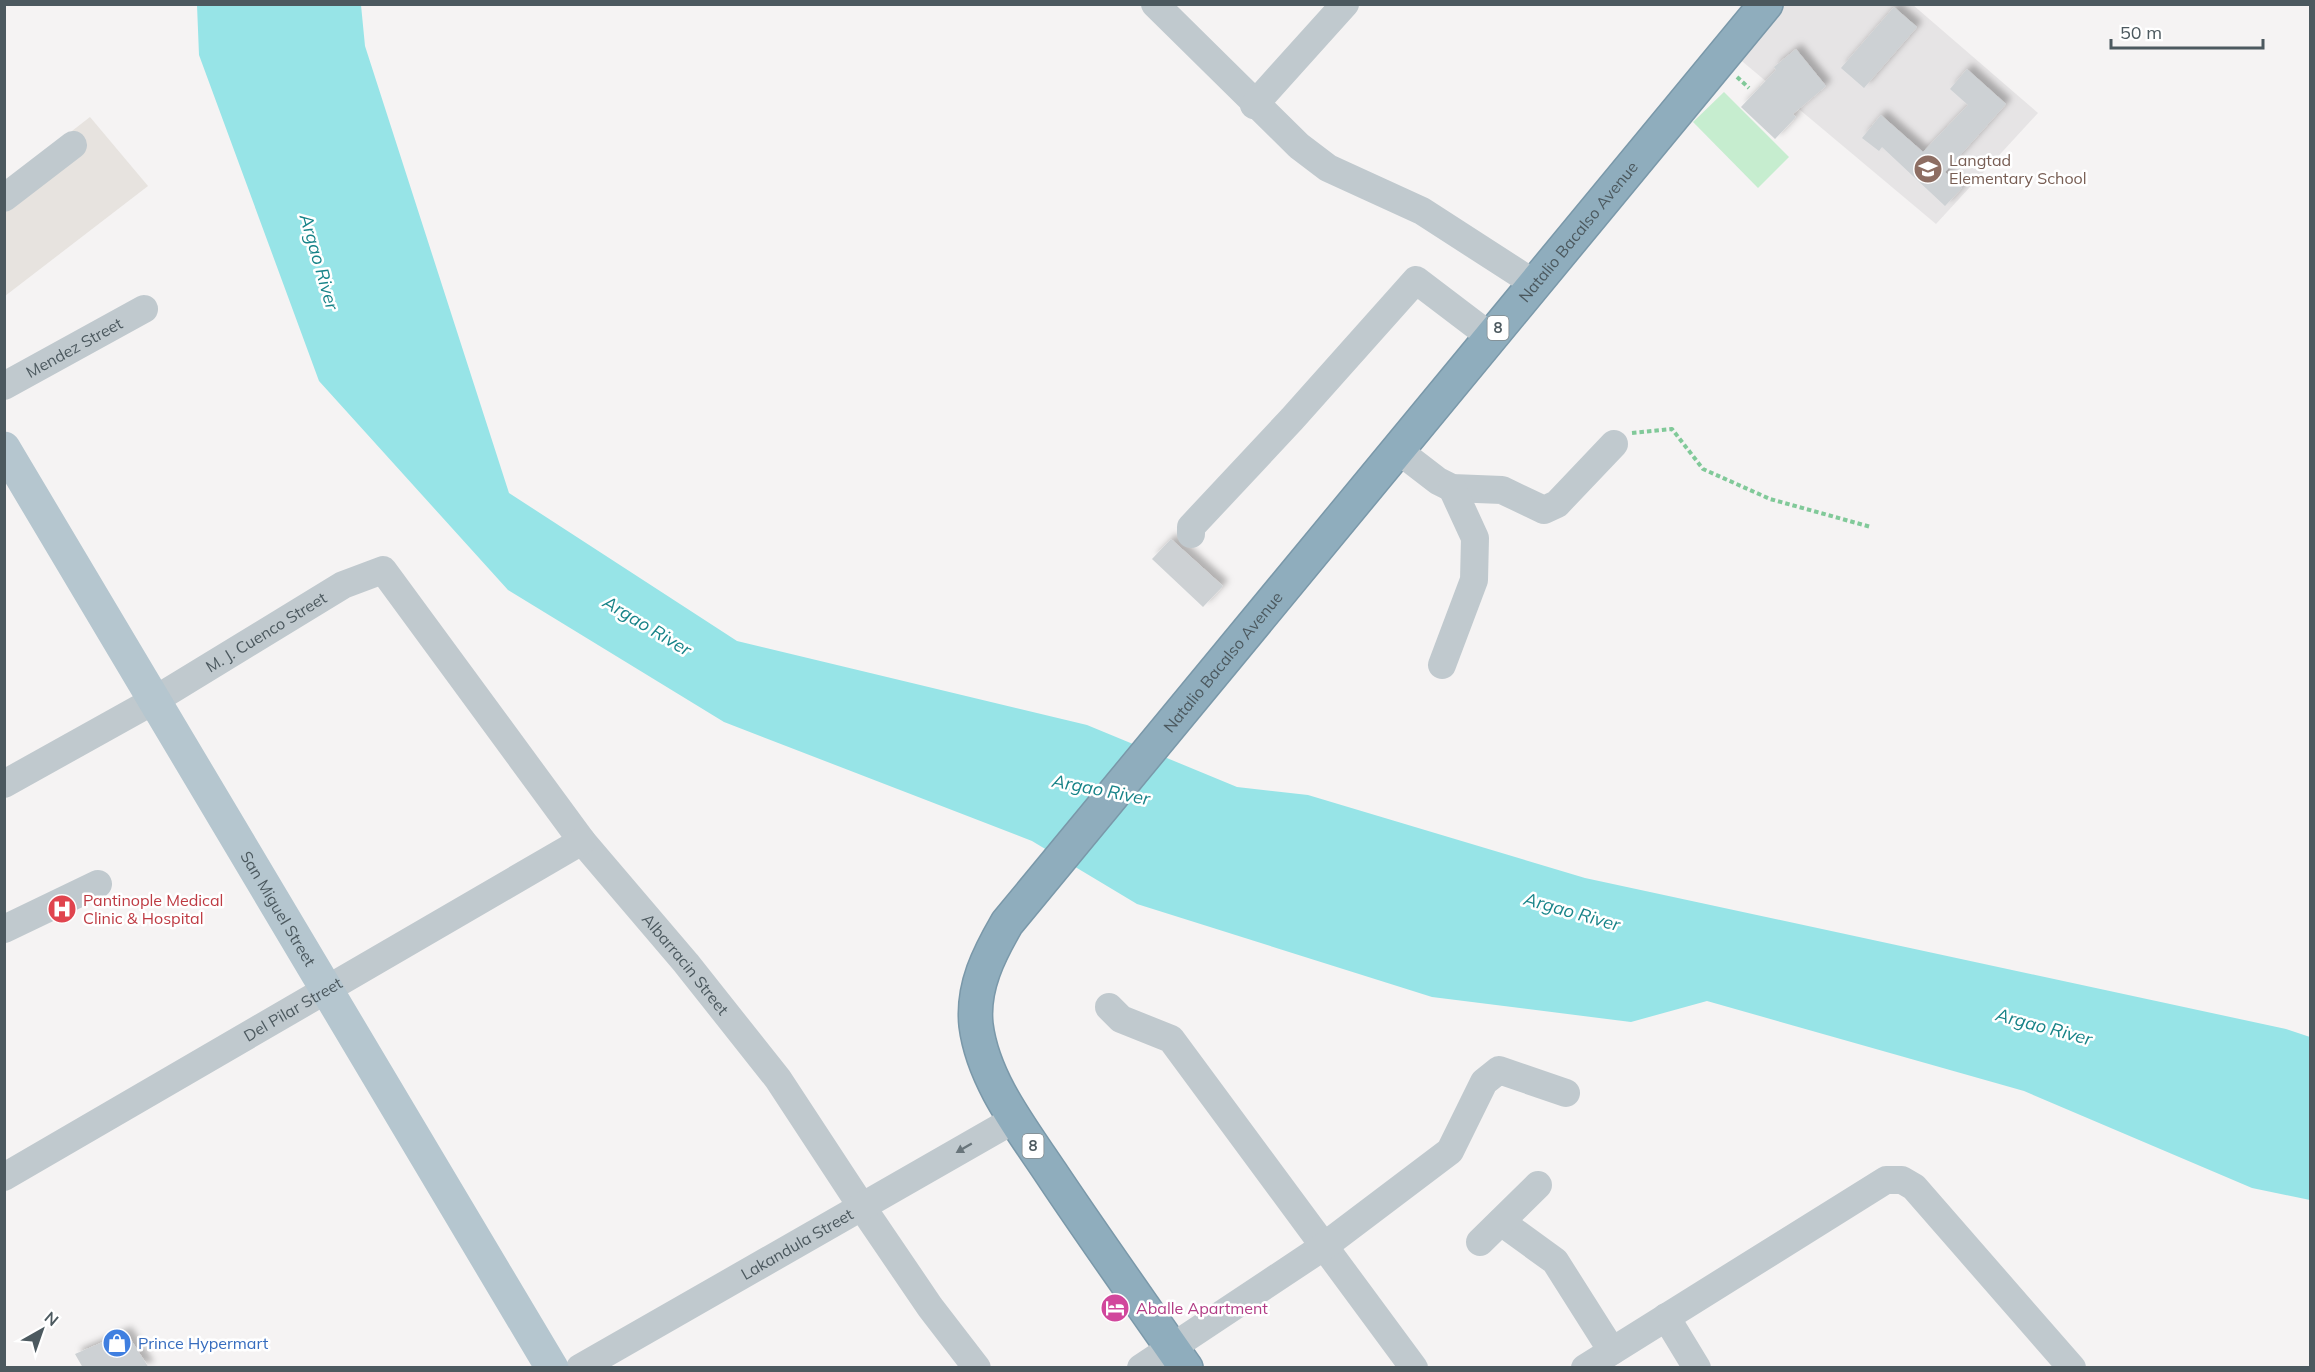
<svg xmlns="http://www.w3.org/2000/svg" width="2315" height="1372" viewBox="0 0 2315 1372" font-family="Mulish,sans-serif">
<defs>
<filter id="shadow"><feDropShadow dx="5.5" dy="-5.5" stdDeviation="3" flood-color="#0004"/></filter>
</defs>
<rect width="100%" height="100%" fill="#f5f3f3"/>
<!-- commercial -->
<path fill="#e7e3df" d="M90,117L148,186L5,296V183Z"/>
<!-- education -->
<path fill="#e6e4e5" d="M1783,5H1913L2038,113L1936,224L1737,57Z"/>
<!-- green -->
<path fill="#c6edcf" d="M1724,92L1789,157L1758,188L1693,122Z"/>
<!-- water -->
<path fill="#97e4e7" d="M197,5H361L365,46L509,493L737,641L1087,725L1237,787L1308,795L1585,878L2286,1029L2310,1037V1200L2252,1188L2024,1091L1707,1001L1631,1022L1432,997L1137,904L1032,841L724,722L508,590L319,381L199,55Z"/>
<!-- building -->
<path fill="#cdd1d4" filter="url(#shadow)" d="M1894,7L1917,27L1864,88L1841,68Z
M1796,49L1826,86L1793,114L1796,117L1775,139L1741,107L1776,70L1774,67Z
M1967,69L2006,104L1945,172L1962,188L1945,206L1882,147L1879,151L1862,138L1881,115L1923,152L1968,105L1950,89Z
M1171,539L1223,586L1203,607L1152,559Z
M126,1332L149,1368H83L75,1354Z"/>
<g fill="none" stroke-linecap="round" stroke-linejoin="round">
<!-- highway casing -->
<g stroke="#7a98a9" stroke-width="36">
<g id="highway">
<path id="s6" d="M1186,1368C1141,1303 1095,1239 1051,1173C1021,1128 983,1080 976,1025C972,987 989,954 1007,923L1766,4"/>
</g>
</g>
<!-- path -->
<path stroke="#81c999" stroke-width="4" stroke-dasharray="4.5 3" stroke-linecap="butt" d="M1737,77L1749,88
M1632,433L1672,429L1703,469L1770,499L1871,527"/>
<!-- minor -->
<g stroke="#c0c9ce" stroke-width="28">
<path d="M1155,4L1299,146L1328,168L1422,211L1535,284"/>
<path d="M1254,105L1345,4"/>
<path d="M4,198L73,145"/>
<path id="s1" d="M4,386L144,309"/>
<path d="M1399,451L1438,481L1452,488L1502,490L1544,510L1557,504L1614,444"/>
<path d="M1191,534V527L1292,419L1416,280L1491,337"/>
<path d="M1442,665L1474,580L1475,538L1452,488"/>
<path id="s2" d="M4,784L153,701L343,585L383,570L582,841L686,963L778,1079L862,1207L930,1307L977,1368"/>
<path d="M4,929L98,884"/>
<path d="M1109,1007L1121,1019L1171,1039L1414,1368"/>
<path id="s3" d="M4,1177L582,841"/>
<path d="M1501,1222L1555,1261L1612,1351"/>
<path d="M1480,1242L1538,1185"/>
<path d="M1666,1317L1697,1368"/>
<path id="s4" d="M580,1368L1015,1119"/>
<path d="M1141,1368L1323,1247L1450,1151L1484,1082L1499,1070L1566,1093"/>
<path d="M1585,1368L1886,1180H1902L1914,1187L2072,1368"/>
</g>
<!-- major -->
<path stroke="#b5c6cf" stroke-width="33" id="s5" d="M4,448L552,1368"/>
<!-- highway -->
<use href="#highway" stroke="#8fadbd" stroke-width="33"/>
</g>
<!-- one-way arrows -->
<defs><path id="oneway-solid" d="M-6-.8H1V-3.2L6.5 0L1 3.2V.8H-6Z" transform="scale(1.5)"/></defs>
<use fill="#69757b" href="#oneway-solid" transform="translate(964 1148) rotate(150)"/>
<!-- icons -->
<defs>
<g id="school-disc" transform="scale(1.5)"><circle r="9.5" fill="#8d6e63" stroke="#fff"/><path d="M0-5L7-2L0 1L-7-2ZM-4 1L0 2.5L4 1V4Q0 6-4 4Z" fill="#fff"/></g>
<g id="hospital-disc" transform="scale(1.5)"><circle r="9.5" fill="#e0444e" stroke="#fff"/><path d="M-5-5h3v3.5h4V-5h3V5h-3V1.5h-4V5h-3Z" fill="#fff"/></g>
<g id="hotel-disc" transform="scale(1.5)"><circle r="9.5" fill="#d1479c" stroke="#fff"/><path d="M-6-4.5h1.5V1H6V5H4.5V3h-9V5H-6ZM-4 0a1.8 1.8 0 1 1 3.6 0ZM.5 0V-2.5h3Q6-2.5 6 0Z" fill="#fff"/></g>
<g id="shop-disc" transform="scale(1.5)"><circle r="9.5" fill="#3f7fe0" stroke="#fff"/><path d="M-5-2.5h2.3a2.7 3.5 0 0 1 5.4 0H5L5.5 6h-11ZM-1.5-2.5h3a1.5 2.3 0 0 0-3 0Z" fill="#fff"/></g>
</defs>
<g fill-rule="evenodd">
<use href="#school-disc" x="1928" y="169"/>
<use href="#hospital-disc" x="62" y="909"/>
<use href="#hotel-disc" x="1115" y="1308"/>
<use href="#shop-disc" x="117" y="1343"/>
</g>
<g text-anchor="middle" stroke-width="5" stroke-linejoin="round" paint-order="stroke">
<!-- shield labels -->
<g fill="#fff" stroke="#828b8f" stroke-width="1.5">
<rect x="1487.5" y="316" width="21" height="24" rx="4.5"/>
<rect x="1022.5" y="1134" width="21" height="24" rx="4.5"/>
</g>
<g font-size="15" font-weight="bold" fill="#4c595f">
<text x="1498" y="333">8</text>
<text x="1033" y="1151">8</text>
</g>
<!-- education labels -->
<g font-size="16" fill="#785e54" stroke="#fff" text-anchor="start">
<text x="1949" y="166">Langtad<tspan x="1949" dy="18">Elementary School</tspan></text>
</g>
<!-- street labels -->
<g font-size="16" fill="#4c595f" stroke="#fff">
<text dy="6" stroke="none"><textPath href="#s6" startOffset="1410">Natalio Bacalso Avenue</textPath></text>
<text dy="6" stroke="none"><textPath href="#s1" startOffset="80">Mendez Street</textPath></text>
<text dy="6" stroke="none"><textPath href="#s2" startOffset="303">M. J. Cuenco Street</textPath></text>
<text dy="6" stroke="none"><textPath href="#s6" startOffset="852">Natalio Bacalso Avenue</textPath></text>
<text dy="6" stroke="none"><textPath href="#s5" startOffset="536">San Miguel Street</textPath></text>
<text dy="6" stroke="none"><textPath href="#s2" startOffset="933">Albarracin Street</textPath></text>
<text dy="6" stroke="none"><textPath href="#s3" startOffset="334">Del Pilar Street</textPath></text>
<text dy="6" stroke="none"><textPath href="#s4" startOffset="250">Lakandula Street</textPath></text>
</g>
<!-- health labels -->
<g font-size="16" fill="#be3a42" stroke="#fff" text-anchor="start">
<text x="83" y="906">Pantinople Medical<tspan x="83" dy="18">Clinic &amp; Hospital</tspan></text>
</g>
<!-- hotel labels -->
<g font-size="16" fill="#b23c85" stroke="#fff" text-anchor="start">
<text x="1136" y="1314">Aballe Apartment</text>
</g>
<!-- shop labels -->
<g font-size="16" fill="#366cbe" stroke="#fff" text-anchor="start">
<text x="138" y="1349">Prince Hypermart</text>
</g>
<!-- water labels -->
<g font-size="18" font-style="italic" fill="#178388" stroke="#fff">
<text transform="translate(319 262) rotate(74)" y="6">Argao River</text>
<text transform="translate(647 626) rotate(31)" y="6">Argao River</text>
<text transform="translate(1101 790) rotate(11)" y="6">Argao River</text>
<text transform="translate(1572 912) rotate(16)" y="6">Argao River</text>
<text transform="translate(2044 1027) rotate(15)" y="6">Argao River</text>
</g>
</g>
<!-- border -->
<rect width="2315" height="1372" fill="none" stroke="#4c595f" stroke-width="12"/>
<!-- north arrow -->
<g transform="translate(42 1330) rotate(40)" stroke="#ffffff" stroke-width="4.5" paint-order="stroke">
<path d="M0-4.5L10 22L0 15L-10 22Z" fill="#4c595f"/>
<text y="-9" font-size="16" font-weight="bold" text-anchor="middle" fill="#4c595f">N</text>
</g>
<!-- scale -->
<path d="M2111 39v9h152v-9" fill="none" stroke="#4c595f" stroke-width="3"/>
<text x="2120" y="39" font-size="18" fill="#4c595f" stroke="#ffffff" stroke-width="4.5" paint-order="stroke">50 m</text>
</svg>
